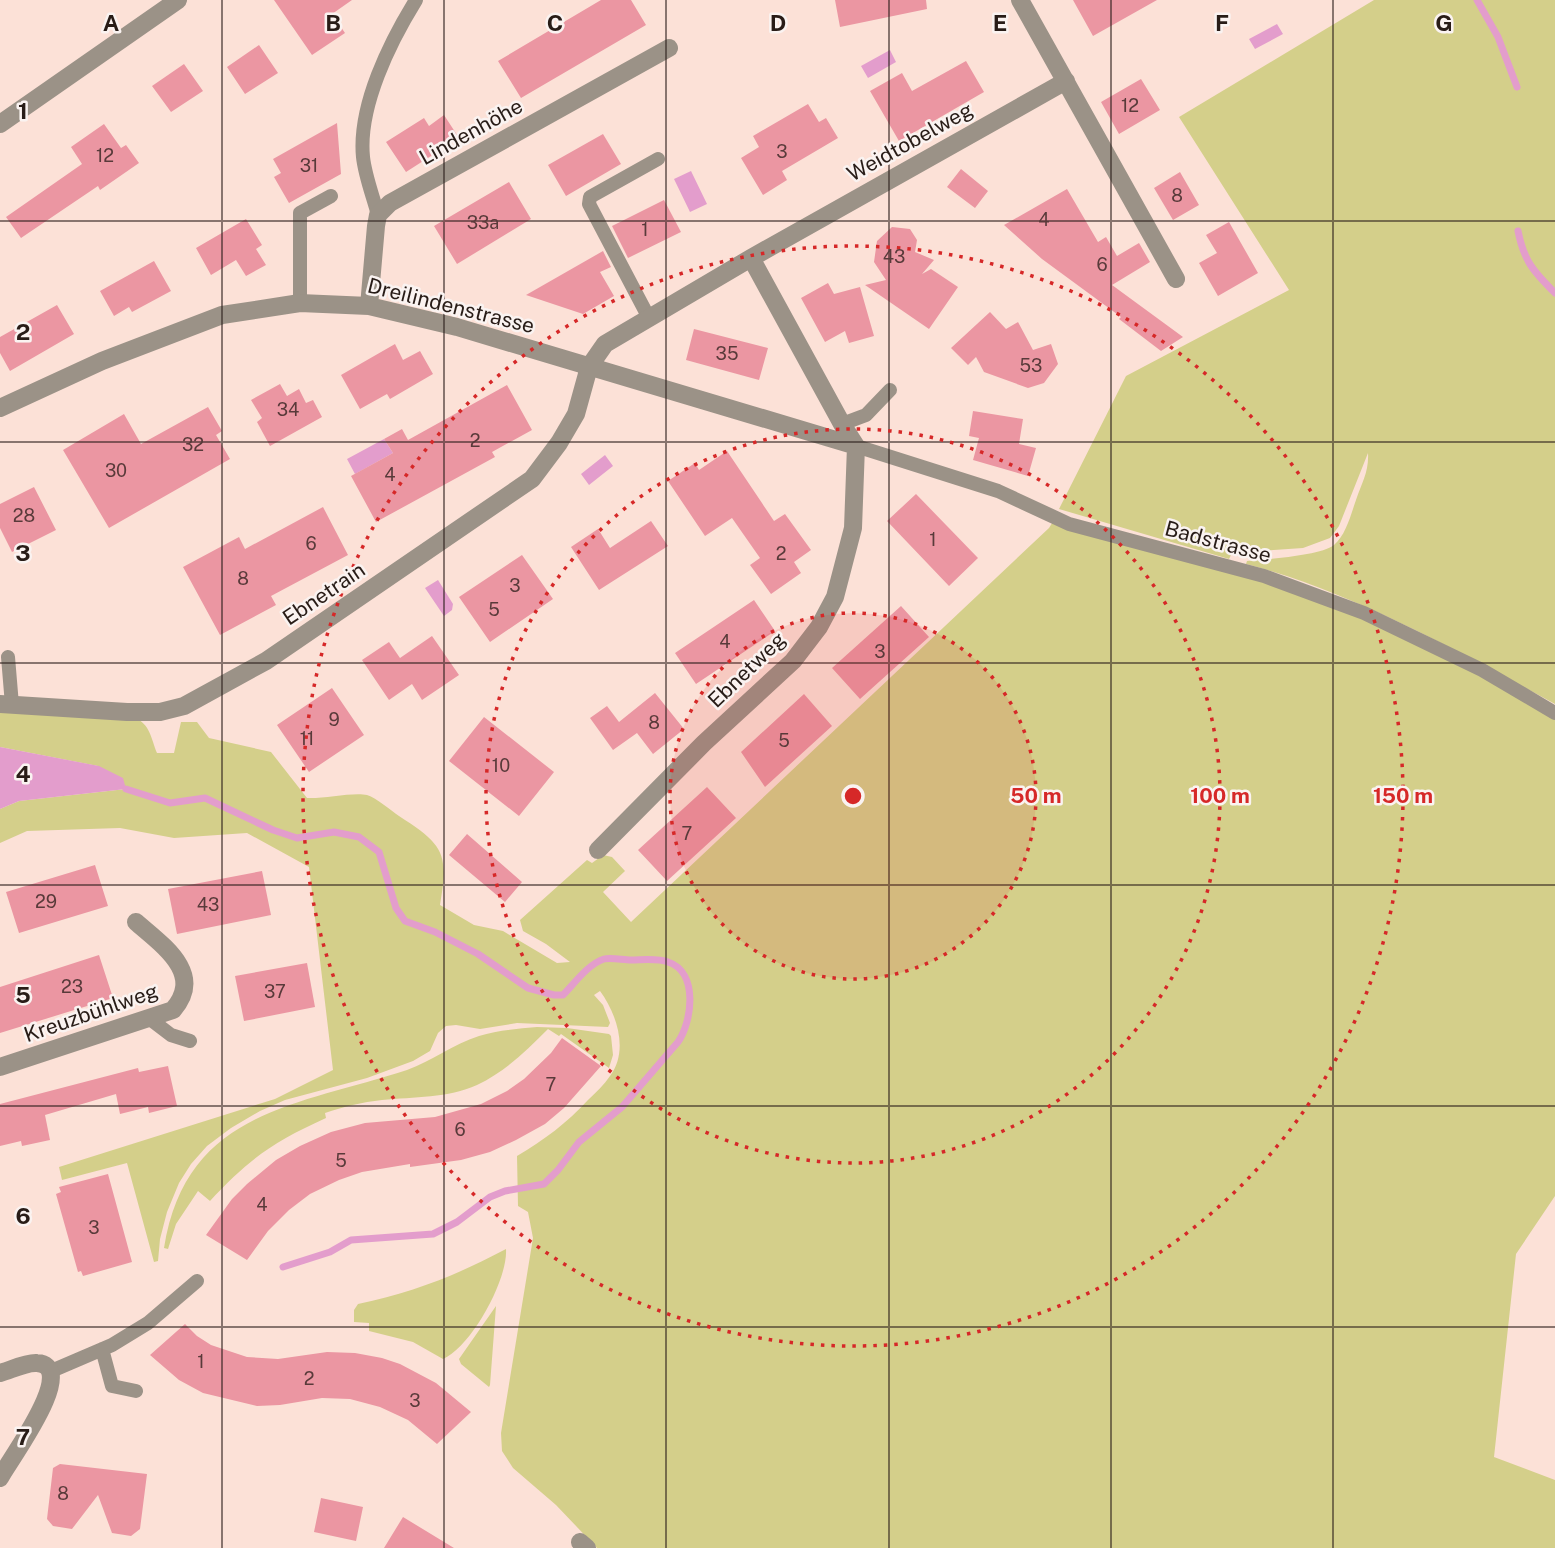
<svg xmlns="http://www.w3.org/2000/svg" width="1555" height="1548" viewBox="0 0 1555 1548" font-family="'Public Sans',sans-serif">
<rect width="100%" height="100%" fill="#fce1d7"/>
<!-- green -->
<path fill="#d4cf8a" d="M1374,0H1555V704C1456,651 1356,593 1246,564L1247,561C1266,559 1320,556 1334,545C1346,535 1351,514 1356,500C1362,482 1369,472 1368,453L1339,526L1330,538L1303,548L1232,553L1229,559L1059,509L1126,376L1289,290L1179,117Z
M1054,520C1150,547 1247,572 1340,609C1414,639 1484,679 1555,716V1196L1516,1254L1494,1457L1555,1480V1548H597L556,1505L513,1468L502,1451L501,1433L533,1238L528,1212L518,1206L517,1156C544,1140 567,1123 588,1100C596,1092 604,1085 610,1076C629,1051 617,1014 600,991L594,995L603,1005L610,1023L608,1027L517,1023L480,1029L456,1025L446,1026L438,1033L430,1051L413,1061L367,1078L285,1100L260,1111L231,1128L207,1146L191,1164L179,1183L167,1212L160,1239L158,1261L154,1262L127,1163L62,1180L59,1167L275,1099L333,1070L309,867L247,833L174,838L120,828L27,831L0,843V809L19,801L126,789L98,766L0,747V711L135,718C150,724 151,738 157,753H174L181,722H197L209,738L271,752L307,798C323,799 353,792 367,795C377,798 390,810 399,816C444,845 449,853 440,905L474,925L503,931L557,963L570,962L546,944L523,931L520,920L587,860L592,863L603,855L612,857L625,871L603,892L631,922L1049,528Z
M537,1027L567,1028L609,1034L611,1036L613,1055L609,1068L561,1034L559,1036L548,1029C526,1051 506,1071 477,1085C448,1098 414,1097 382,1100C362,1102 343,1107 325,1113L326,1118C273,1142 249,1159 210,1201L198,1191L176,1224L168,1249L164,1248C186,1110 297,1106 407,1070C432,1061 453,1044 479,1036C497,1030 517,1029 537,1027Z
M506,1249C508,1280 471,1347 443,1359L413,1342L369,1331V1323L354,1322V1310L358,1304C414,1292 455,1276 506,1249Z
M496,1306L490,1385L489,1387L461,1364L459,1359Z"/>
<!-- water -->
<path fill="#e39dcc" d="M1277,24L1283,34L1255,49L1249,39Z
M890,50L896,62L868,78L861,66Z
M691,171L707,204L690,212L674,179Z
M384,439L393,453L355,474L347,459Z
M605,455L613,466L589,485L581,474Z
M438,580L453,604L452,610L444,616L425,588Z
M0,747L99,766L123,778L126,789L19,801L0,809Z"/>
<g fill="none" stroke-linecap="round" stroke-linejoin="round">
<!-- stream -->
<path stroke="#e39dcc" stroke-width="7" d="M1477,0L1498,37L1517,87
M1518,231C1524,261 1533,271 1555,293
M126,789L170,803L205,798L273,830L297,838L334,832L359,837L379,852L396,908L405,921L435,932L478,954L528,988L554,995H563C574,984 588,964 604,959C611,957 623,960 631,960C642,960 658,958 668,962C699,972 692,1022 678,1042L622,1107L579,1142L558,1170L544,1184L505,1191L490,1197L457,1222L433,1234L351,1240L330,1252L283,1267"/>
</g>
<!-- building -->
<path fill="#eb96a2" d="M274,0H352L332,14L345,33L312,55Z
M601,0H631L646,25L521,98L498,61Z
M835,0H926L927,9L840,27Z
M1073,0H1157L1093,36Z
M259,45L278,73L245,94L227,67Z
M966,61L984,92L899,141L870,91L902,73L912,91Z
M184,64L203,91L171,112L152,86Z
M1141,79L1160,110L1119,134L1101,102Z
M808,104L819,122L826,118L838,138L782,171L787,180L763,195L741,158L759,147L753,136Z
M444,115L459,138L406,172L386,142L424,118L429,126Z
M337,123L341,174L289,203L274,177L281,173L273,159Z
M104,124L121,148L126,145L139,163L100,190L98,186L21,238L6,217L82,164L71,147Z
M603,134L621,164L566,196L548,165Z
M961,169L988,191L975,208L947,187Z
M1180,172L1199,205L1173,220L1154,188Z
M509,182L531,219L457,264L434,226Z
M1067,189L1098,242L1106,237L1117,256L1139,243L1150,262L1112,285L1183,337L1161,351L1119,319L1121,317L1042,259L1004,225Z
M664,200L681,232L628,258L612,226Z
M246,219L262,245L256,249L266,265L246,276L236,260L211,275L196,248Z
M1229,222L1258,273L1218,296L1199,263L1217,253L1206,235Z
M892,227L910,229L917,240L915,252L934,260L922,274L931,269L958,287L929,329L865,285L886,280L874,262L877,241Z
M603,251L611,267L600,272L614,296L583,314L526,295Z
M154,261L171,291L132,312L129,307L114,316L100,291Z
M828,283L834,294L860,287L874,336L849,343L845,331L825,342L801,298Z
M57,305L74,334L10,371L0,353V337Z
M990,312L1006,329L1018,322L1033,350L1051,344L1058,364L1044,383L1028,388L984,372L976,357L968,365L951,348Z
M694,329L768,348L759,380L686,360Z
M395,344L403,360L420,351L433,374L390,399L387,394L360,409L341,375Z
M280,384L287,396L299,389L306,403L313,400L322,417L270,446L257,422L262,418L251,400Z
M507,385L532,430L492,452L495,457L376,522L351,476L393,453L384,439L402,429L408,440Z
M208,407L222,431L216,435L230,459L109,528L63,450L124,414L141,444Z
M973,411L1023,419L1019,444L1036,448L1028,476L973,460L979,438L969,436Z
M727,451L774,521L785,514L811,550L794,562L801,573L771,594L750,565L760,558L732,518L705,536L668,481L695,463L699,470Z
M34,487L56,530L12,552L0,528V504Z
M916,494L978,558L949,586L887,521Z
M323,507L348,555L271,596L276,605L220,635L183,567L239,537L245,549Z
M651,521L668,546L599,590L571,547L598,529L610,548Z
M522,555L553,599L490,642L459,597Z
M754,600L775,631L696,684L675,653Z
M901,606L929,637L860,699L832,668Z
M432,636L459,675L422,700L412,684L389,700L362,660L389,642L400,658Z
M332,688L364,735L309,772L277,725Z
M655,693L684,729L653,754L637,733L613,750L590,718L607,706L619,722Z
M804,694L832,726L765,787L741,752Z
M484,717L554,772L519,816L449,761Z
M707,787L736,818L667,881L638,850Z
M467,834L522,882L505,902L449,855Z
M95,865L108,906L19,933L6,892Z
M262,871L271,915L177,934L168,889Z
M99,955L113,998L0,1033V987Z
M307,963L315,1007L244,1021L235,976Z
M562,1038L601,1066L564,1108L545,1124L516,1140L490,1152L461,1160L410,1167V1164L362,1172L339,1180L310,1194L289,1210L268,1231L247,1260L206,1235L232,1199L247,1184L276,1160L300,1146L331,1132L365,1123L435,1117L481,1104L507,1091L524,1079L551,1053Z
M168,1066L177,1106L149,1113L148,1107L120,1114L116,1094L45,1115L50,1140L22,1146L21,1141L0,1146V1104L138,1068L139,1072Z
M108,1174L132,1262L83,1276L81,1271L78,1272L56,1194L61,1192L59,1187Z
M185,1324L197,1336L211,1345L247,1357L278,1359L327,1352L355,1353L382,1358L400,1364L436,1383L471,1412L437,1444L408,1420L380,1407L350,1399L322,1398L280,1405L257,1406L203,1393L179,1380L150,1355Z
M60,1464L147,1474L140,1529L131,1536L112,1533L98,1495L72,1529L53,1526L47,1519L53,1468Z
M321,1498L363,1507L356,1541L314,1532Z
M403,1517L454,1548H384Z"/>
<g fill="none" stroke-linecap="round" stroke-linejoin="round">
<!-- lane -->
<path stroke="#9b9287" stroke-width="14" d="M378,215C373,196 365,176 363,157C358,106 390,42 416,0
M300,303V213L331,196
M649,318L589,204L590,197L658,159
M842,424L866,415L890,390
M856,446L998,491L1069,524L1264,576L1364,613L1482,670L1555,713
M8,657L12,705
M150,1019L171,1035L190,1041
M102,1349L112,1386L136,1391
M49,1372L112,1345L148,1323L197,1281"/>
<!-- street -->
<path stroke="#9b9287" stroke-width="18" d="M1020,0L1176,279
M0,124L178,0
M369,306L376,226L378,215L390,203L669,48
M0,408L102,361L222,315L300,303L369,306L457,327L856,446
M0,704L127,712H160L184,706L266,661L532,479L559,443L576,414L589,367L605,344L751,258L1066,81
M598,850L704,743L793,661L819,627L835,597L853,528L856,446L842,424L751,258
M0,1067L173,1010C205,973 162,945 136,922
M0,1373C11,1370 26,1362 37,1363C81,1366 7,1463 0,1478
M580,1542L587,1548"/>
</g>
<!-- grid -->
<path fill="none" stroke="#281c17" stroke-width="2" stroke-opacity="0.55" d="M222,0V1548M444,0V1548M666,0V1548M889,0V1548M1111,0V1548M1333,0V1548M0,221H1555M0,442H1555M0,663H1555M0,885H1555M0,1106H1555M0,1327H1555"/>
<!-- distance rings -->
<circle cx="853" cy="796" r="183" fill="#d62828" fill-opacity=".12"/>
<g fill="none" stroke="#d62828" stroke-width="3.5" stroke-dasharray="3.5 7">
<circle cx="853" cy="796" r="183"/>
<circle cx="853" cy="796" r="367"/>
<circle cx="853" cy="796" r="550"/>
</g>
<g text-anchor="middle" stroke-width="5" stroke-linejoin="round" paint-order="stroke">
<!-- number labels -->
<g font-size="18" fill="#593a3a">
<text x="1130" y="112">12</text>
<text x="782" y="158">3</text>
<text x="105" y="162">12</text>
<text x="309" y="172">31</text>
<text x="1177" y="202">8</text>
<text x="1044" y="226">4</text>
<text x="483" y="229">33a</text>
<text x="645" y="236">1</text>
<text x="894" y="263">43</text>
<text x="1102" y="271">6</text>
<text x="727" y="360">35</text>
<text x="1031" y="372">53</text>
<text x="288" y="416">34</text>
<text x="475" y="447">2</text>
<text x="193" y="451">32</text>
<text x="116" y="477">30</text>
<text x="390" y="481">4</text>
<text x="24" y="522">28</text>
<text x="933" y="546">1</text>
<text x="311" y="550">6</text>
<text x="781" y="560">2</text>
<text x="243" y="585">8</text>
<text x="515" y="592">3</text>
<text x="494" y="616">5</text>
<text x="725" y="648">4</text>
<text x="880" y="658">3</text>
<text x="334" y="726">9</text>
<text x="654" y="729">8</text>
<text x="307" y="745">11</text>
<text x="784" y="747">5</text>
<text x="501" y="772">10</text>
<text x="687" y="840">7</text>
<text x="46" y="908">29</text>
<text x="208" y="911">43</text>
<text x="72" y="993">23</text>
<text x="275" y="998">37</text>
<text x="551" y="1091">7</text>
<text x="460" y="1136">6</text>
<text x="341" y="1167">5</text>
<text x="262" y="1211">4</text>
<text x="94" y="1234">3</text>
<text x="201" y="1368">1</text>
<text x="309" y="1385">2</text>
<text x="415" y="1407">3</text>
<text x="63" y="1500">8</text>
</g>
<!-- street labels -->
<g font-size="21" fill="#281c17" stroke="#faf3f1">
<text transform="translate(471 132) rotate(-29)" y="7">Lindenhöhe</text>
<text transform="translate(910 142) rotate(-29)" y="7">Weidtobelweg</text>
<text transform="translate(451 306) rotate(14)" y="7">Dreilindenstrasse</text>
<text transform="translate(1218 542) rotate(15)" y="7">Badstrasse</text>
<text transform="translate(324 594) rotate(-34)" y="7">Ebnetrain</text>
<text transform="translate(747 670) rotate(-44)" y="7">Ebnetweg</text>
<text transform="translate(91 1013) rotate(-19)" y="7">Kreuzbühlweg</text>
</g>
</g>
<g font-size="23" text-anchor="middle" font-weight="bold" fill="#281c17" stroke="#faf3f1" stroke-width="5" stroke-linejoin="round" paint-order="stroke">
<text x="111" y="31">A</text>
<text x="333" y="31">B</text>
<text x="555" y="31">C</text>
<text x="778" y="31">D</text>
<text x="1000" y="31">E</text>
<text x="1222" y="31">F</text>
<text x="1444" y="31">G</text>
<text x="23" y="119">1</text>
<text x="23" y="340">2</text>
<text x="23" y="561">3</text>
<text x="23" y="782">4</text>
<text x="23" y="1003">5</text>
<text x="23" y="1224">6</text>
<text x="23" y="1445">7</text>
</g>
<circle cx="853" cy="796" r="10" fill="#d62828" stroke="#faf3f1" stroke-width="3.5"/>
<g font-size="21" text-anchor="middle" font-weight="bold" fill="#d62828" stroke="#faf3f1" stroke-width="5" stroke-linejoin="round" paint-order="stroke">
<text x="1036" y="803">50 m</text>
<text x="1220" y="803">100 m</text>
<text x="1403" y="803">150 m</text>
</g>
</svg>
